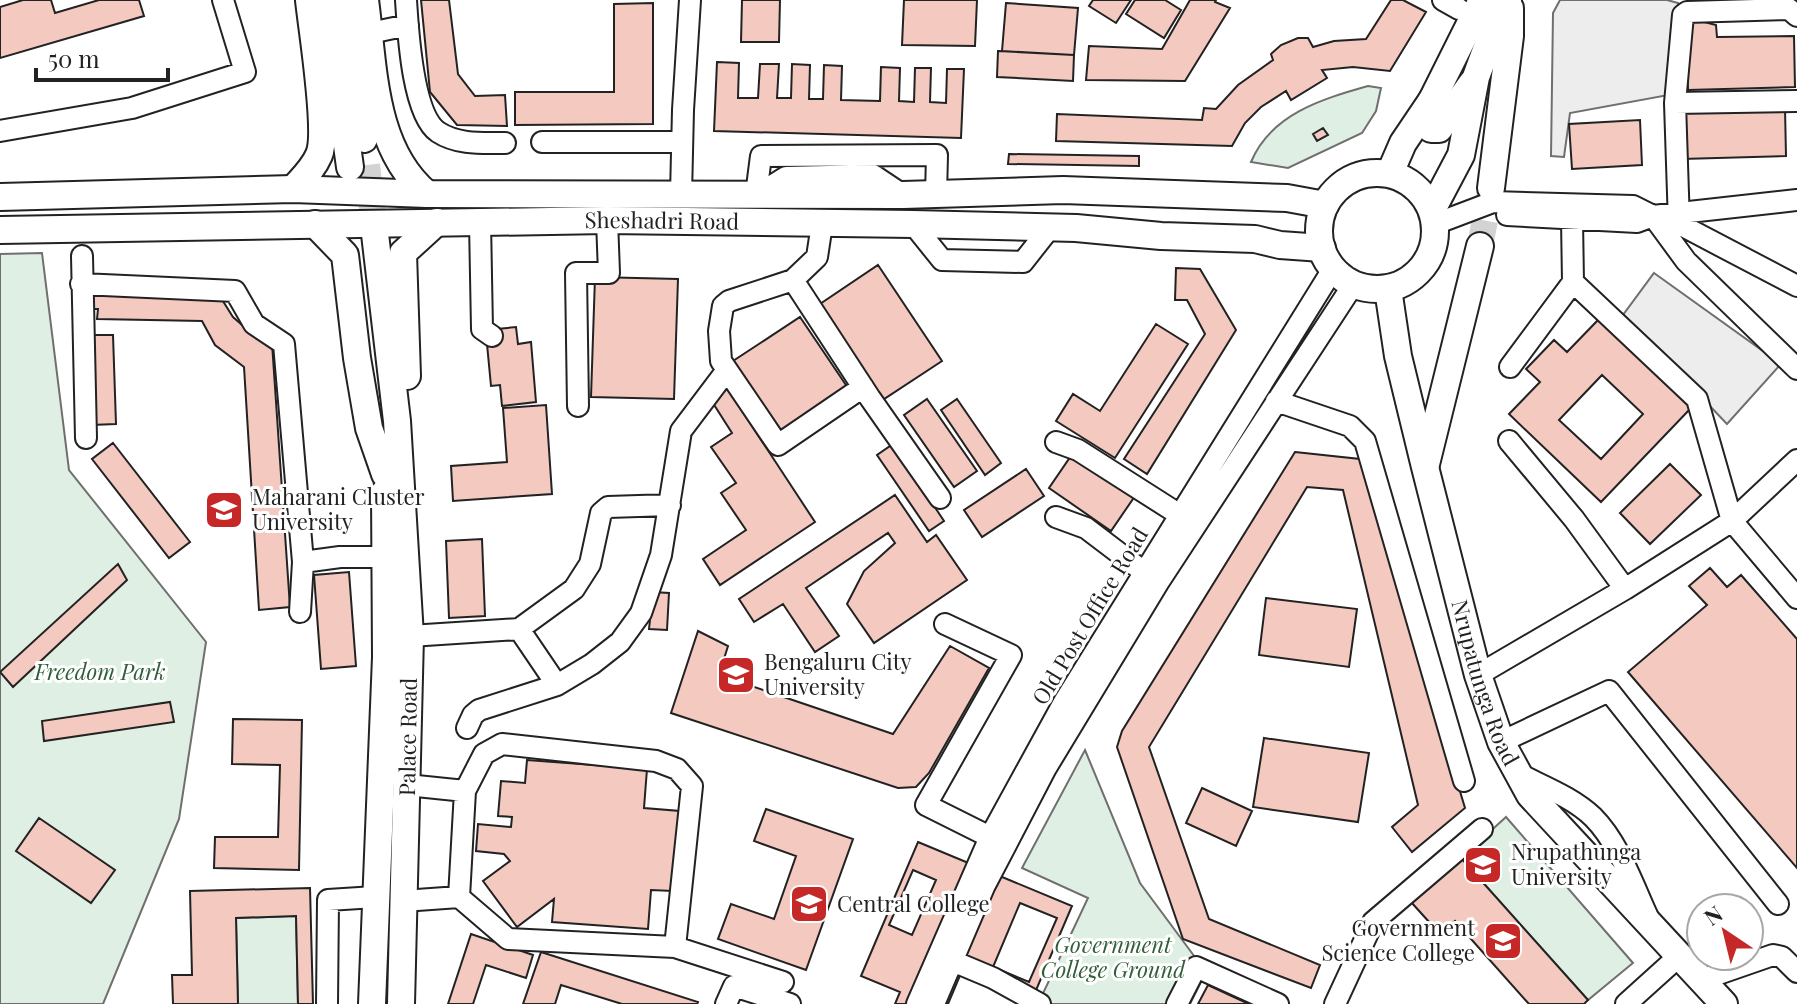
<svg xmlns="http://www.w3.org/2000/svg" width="1797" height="1004" viewBox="0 0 1797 1004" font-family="'Playfair Display',serif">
<rect width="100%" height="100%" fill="#fff"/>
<!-- green -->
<path fill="#e0efe3" stroke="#6f6f6f" stroke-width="2" d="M1368,86L1381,88L1376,111L1362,133L1288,168L1251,162C1271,114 1322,99 1368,86Z
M42,253L69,470L206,642L179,819L103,1004H0V254Z
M1085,750L1140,883L1206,972L1190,1004H1038L1088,898L1022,868Z
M1506,817L1633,963L1588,1000L1461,858Z
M296,916L298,1004H238L236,918Z"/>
<!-- parking -->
<path fill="#ededed" stroke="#6f6f6f" stroke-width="2" d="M1560,0H1667L1678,3L1674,94L1570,113L1564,157L1551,156L1553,13Z
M1654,273L1781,364L1727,424L1623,315Z"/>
<!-- building -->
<path fill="#f3c9c0" stroke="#222" stroke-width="2" fill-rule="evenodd" d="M23,0H51L55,13L99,0H139L144,16L0,58V7Z
M421,0H449L458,74L475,96L505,95L507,126L457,125L430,92Z
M742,0H780L779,42H741Z
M904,0H977L975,46L902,45Z
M1093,0H1131L1116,23L1089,6Z
M1135,0H1165L1181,10L1164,38L1126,14Z
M1190,0H1216L1215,2L1230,8L1185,81L1086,80L1089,46L1162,49Z
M1391,0H1403L1426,12L1390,71L1353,67L1322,70L1327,78L1291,100L1286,91L1261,107L1245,123L1232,146L1056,141L1057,114L1202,120L1204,108L1216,109L1238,85L1273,60L1271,54L1281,45L1298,38H1308L1313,47L1334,41L1366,39Z
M653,3V124L515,125V92H614V4Z
M1006,3L1078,8L1074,55L1002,51Z
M1685,17L1716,25L1717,37L1794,36L1795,87L1688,90Z
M998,51L1074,55L1073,81L997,77Z
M717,62L739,63L738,98H758L760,64H779L777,98H791L792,64L810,65L809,99H823L824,65L842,66L841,100L880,101L881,67L900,68L899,101L914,102L915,68H931L930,102L946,103L947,69H964L961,138L714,131Z
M1785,108L1786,156L1682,159L1681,112Z
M1640,120L1642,165L1572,169L1569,124Z
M1323,128L1328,135L1317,141L1313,134Z
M1009,154L1139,156V166L1008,164Z
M878,265L942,361L881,401L817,306Z
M1176,268L1200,269L1236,330L1147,474L1124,459L1205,334L1187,300H1175Z
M595,277L678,279L674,399L591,397Z
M90,291L221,298L233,317L250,332L272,343L290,607L259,610L244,367L215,345L202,321L97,319L98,309H89Z
M800,317L850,391L784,436L733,361Z
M1599,319L1691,408L1601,502L1509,414L1540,382L1526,369L1554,340L1567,352ZM1602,375L1643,414L1601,459L1559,420Z
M1156,324L1188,344L1115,458L1056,421L1073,394L1100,411Z
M516,327L518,344L531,342L536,402L502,406L500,385L491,386L487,344L497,329Z
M88,335H113L116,424L91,425Z
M727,388L815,522L720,585L703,559L746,530L721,493L736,483L711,447L732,433L711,400Z
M927,399L977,471L954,487L904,415Z
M957,399L1001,463L985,475L941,410Z
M546,405L552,494L453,501L451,466L507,462L503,408Z
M113,443L190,542L169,558L92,459Z
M893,444L944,521L929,531L877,455Z
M1295,452L1360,459L1465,808L1412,852L1392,827L1418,805L1343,490L1307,487L1149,747L1209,919L1320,965L1311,988L1183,939L1117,747L1122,731Z
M1073,453L1135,496L1111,531L1049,488Z
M1670,464L1701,495L1650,544L1620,513Z
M1026,469L1044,496L982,537L964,510Z
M895,495L927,542L936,535L967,580L874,643L847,604L864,571L895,543L888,533L806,588L839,636L815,652L783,604L754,622L739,599Z
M482,539L485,616L449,618L446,541Z
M118,564L127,580L13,687L0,672Z
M1710,568L1727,587L1741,575L1797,639V868L1628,672L1707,605L1689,586Z
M349,572L356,666L321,669L314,575Z
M653,592L669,593L667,630L649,629Z
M1266,598L1357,609L1349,667L1259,655Z
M698,631L728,646L719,675L893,734L950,646L989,668L929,773L916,787L898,788L671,713Z
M170,702L174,722L44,741L42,721Z
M233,719L302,720L299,870L214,868L215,837H278L280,765L232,764Z
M1264,738L1369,753L1358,822L1253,807Z
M527,760L647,769L644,808L680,811L673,891L651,890L648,929L552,922L554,899L517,927L483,881L510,861L504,854L476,851L478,824L511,827L512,817L498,816L501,781L525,783Z
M1202,788L1252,811L1236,846L1186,823Z
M766,809L853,839L806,970L718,939L731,904L774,919L796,856L754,841Z
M39,818L115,870L91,903L16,851Z
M918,842L1072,906L1031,1002L961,973L948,1004H895L900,992L861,976Z
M1461,858L1588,1000L1584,1004H1529L1455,921L1440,934L1411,902Z
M913,870L936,880L912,935L889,925Z
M310,888L313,1004H298L296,916L236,918L238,1004H173L172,975H192L190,891Z
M1020,903L1057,918L1029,982L993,967Z
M471,934L533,955L526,978L486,965L473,1004H448Z
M541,952L698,1002L697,1004H622L561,985L555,1004H523Z
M1208,985L1236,998L1249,1004H1198Z"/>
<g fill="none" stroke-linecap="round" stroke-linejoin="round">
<!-- major-tunnel -->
<path stroke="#d3d3d3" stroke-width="26" stroke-dasharray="26 13" stroke-linecap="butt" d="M367,165L375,234
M1480,246L1491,188"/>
<!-- minor casing -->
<g stroke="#222" stroke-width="24">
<path id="minor" d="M406,0C408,30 412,114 438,132C458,145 482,143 505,143
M1443,0L1459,9
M370,33L408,25
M1797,101L1675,103L1679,224L1797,286
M1675,103L1683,15L1687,12L1789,9L1797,16
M0,131L132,108L245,72L223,0
M542,142H682
M759,194L786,177L873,175L903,195
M681,195L683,110L690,0
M756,195L761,156L937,155L936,195
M1507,215L1637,222L1653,216L1797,200
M480,222L482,329L492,336
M822,224L817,257L793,280L870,398L940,498
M913,224L942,260L1023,262L1049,229
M1435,224L1493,202L1633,206L1653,216L1686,261L1797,369
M82,256L86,438
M793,280L729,301L723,306L719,331L721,361L778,445L863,387
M1573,282L1697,399L1732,521L1797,598
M81,284L235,291L254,324L284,344L303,562L300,612
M1510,367L1573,282L1572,220
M1276,401L1350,426L1365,441L1464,781
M578,406L576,273H609L607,220
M1509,441L1574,519L1625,589
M1056,442L1078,450L1180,515
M1056,517L1086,528L1144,572
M303,562L340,557H385
M945,624L1011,655L926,805L990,837
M519,629L557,685L592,664L620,642L641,613L661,555L681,431L727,370
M410,636L519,629L574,589L590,564L601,513L608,507L670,505
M1478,675L1625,589L1732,521L1797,460
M467,728L473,715L479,710L557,685
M1501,742L1609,691L1778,904
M1517,773C1542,786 1572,797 1593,817C1618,842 1632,882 1647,915
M407,785L465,791
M459,897L465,791L484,754L502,744L656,761L677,769L692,786L675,947
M403,901L459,897L508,939L675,947L783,982
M943,957L993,978L1040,1004
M1701,980L1773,955L1782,957L1797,972
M327,1004L328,900L375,897
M726,1004L734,986L790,1004
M917,1004L990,837L1064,702L1333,269
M934,1004L984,887L1046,768L1158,583L1353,285
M1177,1004L1196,967L1278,1004
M1335,1004L1373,922L1482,829
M1626,1004L1678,957"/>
</g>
<!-- major casing -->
<g stroke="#222" stroke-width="30">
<g id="major">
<path d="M327,0L350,167"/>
<path d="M347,0L364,139"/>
<path d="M365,0C374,66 372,148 427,194"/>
<path d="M1432,100L1428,117L1431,129H1439L1472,83"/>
<circle cx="1377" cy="231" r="58"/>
<path d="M1390,173L1403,143L1432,100L1482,0"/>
<path d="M1491,188L1510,36V8"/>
<path d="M293,189C303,178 313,169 319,155C329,132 312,30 309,0"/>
<path d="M0,197L293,189L427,194L903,195L1063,190L1287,198L1325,205"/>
<path d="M1432,210L1461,155L1476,77L1490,39L1508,0"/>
<path d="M315,224L345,255L357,358L369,428L385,474"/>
<path id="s1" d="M0,230L607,220L913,224L1076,228L1161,236L1255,239L1280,245L1322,248"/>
<path d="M375,234L397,421L410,636L401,1004"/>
<path id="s2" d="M1388,289L1398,356L1425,467L1478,675L1501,742L1530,795L1724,1004"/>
<path d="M407,376L403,253L437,222"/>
<path d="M1426,464L1480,246"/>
<path d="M372,1004L386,657L385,492"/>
</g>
</g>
<!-- minor -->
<use href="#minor" stroke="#fff" stroke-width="20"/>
<!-- major -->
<use href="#major" stroke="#fff" stroke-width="26"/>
</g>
<!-- icons -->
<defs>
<g id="university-square" transform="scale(2)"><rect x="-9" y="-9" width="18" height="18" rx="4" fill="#c62828" stroke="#fff"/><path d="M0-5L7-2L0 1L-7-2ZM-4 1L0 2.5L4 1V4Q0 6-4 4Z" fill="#fff"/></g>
</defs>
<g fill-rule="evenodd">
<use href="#university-square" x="224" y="510"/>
<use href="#university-square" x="736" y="675"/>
<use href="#university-square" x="1483" y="865"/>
<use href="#university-square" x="809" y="904"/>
<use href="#university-square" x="1503" y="941"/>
</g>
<g text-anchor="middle" stroke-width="6" stroke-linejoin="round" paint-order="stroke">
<!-- street labels -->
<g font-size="22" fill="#222" stroke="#fff">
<text dy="8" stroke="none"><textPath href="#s1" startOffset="662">Sheshadri Road</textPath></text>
<text transform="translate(1090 616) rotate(-59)" y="8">Old Post Office Road</text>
<text dy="8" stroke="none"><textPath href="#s2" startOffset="406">Nrupatunga Road</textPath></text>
<text transform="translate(408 737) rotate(-89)" y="8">Palace Road</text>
</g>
<!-- poi labels -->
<g font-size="22" fill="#222" stroke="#fff" text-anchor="start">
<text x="252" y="505">Maharani Cluster<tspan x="252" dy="25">University</tspan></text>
<text x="764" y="670">Bengaluru City<tspan x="764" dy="25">University</tspan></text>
<text x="1511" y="860">Nrupathunga<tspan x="1511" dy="25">University</tspan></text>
<text x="837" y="912">Central College</text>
<text x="1475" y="936" text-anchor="end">Government<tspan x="1475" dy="25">Science College</tspan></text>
</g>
<!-- park labels -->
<g font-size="22" font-style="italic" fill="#2f5e38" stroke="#fff">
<text x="100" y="680">Freedom Park</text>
<text x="1113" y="953">Government<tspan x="1113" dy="25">College Ground</tspan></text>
</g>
</g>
<!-- north arrow -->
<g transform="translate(1725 932) rotate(325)"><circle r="38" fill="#ffffff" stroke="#a7a7a7" stroke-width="2"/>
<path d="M0-6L14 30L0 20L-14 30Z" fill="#c62828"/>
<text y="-12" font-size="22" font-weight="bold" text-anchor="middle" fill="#222222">N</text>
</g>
<!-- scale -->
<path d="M36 68v12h132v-12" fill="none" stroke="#222222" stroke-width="4"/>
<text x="48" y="68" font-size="24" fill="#222222" stroke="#ffffff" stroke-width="6" paint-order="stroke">50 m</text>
</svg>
